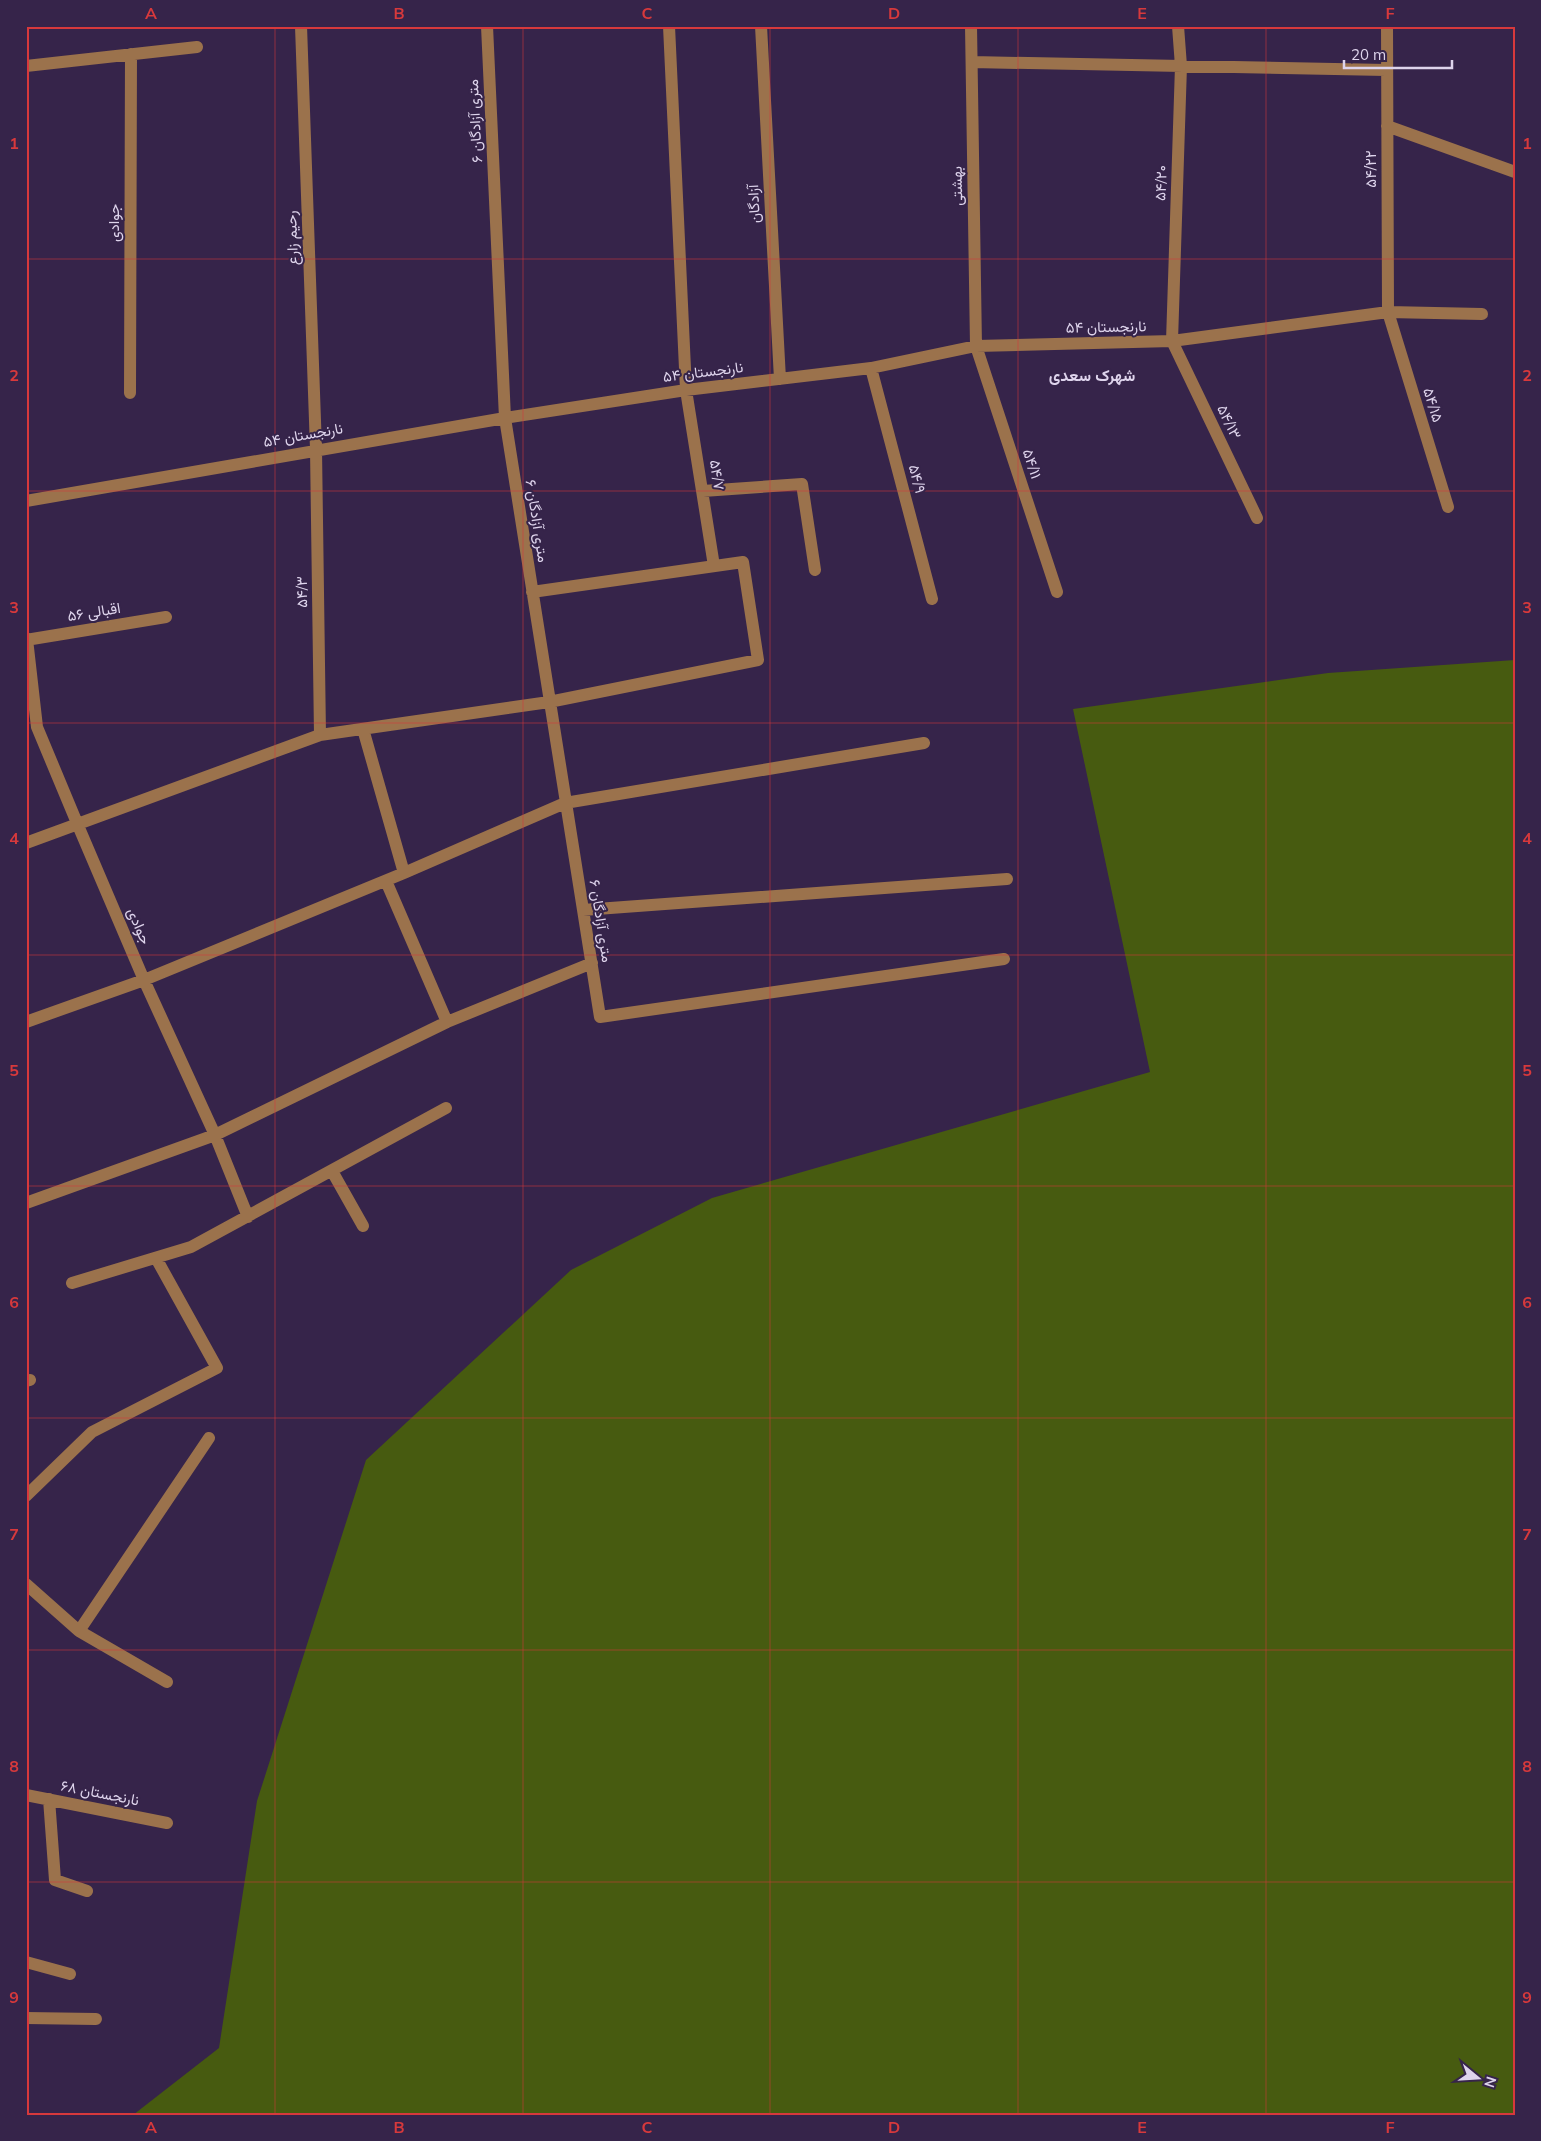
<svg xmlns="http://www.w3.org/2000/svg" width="1541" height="2141" viewBox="0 0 1541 2141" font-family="Mulish,Vazirmatn,sans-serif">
<rect width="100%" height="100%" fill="#36244a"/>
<!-- grass -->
<path fill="#475b10" d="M1515,660V2115H133L219,2048L257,1801L366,1460L571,1270L712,1198L1150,1072L1073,709L1328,673Z"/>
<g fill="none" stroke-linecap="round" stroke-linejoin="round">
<!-- minor -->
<path stroke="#9b724c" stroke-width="12" d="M301,26L316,449L320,735
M487,26L505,418L600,1017L1004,959
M669,26L686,390L714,566
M761,26L780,379
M971,26L976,346L1057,592
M1178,26L1181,66L1172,341L1257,518
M1387,26L1388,312L1448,507
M972,62L1386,70
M26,66L197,47
M1387,126L1515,172
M871,368L932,599
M130,393L131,54
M703,491L802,484L815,570
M26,501L505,418L686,390L871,368L976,346L1172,341L1388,312L1482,314
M27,639L37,727L77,823L144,980L215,1135L248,1217
M26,640L166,617
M363,729L404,873
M26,843L320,735L549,702L758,660L743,562L532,592
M386,881L447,1022
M583,910L1007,879
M26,1022L144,980L404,873L565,803L924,743
M332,1171L363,1226
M26,1203L215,1135L447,1022L592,963
M72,1283L191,1247L446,1108
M26,1381L30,1380
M26,1496L92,1432L217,1368L156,1258
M26,1584L79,1631L167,1682
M79,1631L209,1438
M26,1795L167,1823
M49,1799L55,1880L87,1891
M26,1962L70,1974
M26,2018L96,2019"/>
</g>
<!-- grid -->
<path fill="none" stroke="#d7393c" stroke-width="1" stroke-opacity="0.55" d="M275,26V2115M523,26V2115M770,26V2115M1018,26V2115M1266,26V2115M26,259H1515M26,491H1515M26,723H1515M26,955H1515M26,1186H1515M26,1418H1515M26,1650H1515M26,1882H1515"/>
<g text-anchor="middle" stroke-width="4" stroke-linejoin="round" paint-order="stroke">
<!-- street labels -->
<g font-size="15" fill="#ded4ec" stroke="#36244a">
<text transform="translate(475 121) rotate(-93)" y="5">۶ متری آزادگان</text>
<text transform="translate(1371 169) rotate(-90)" y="5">۵۴/۲۲</text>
<text transform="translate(1161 183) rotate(-88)" y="5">۵۴/۲۰</text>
<text transform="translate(957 186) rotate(-91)" y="5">بهشتی</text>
<text transform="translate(754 204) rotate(-93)" y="5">آزادگان</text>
<text transform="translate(114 223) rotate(-90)" y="5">جوادی</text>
<text transform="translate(292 238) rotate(-92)" y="5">رحیم زارع</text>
<text transform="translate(1106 327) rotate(-1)" y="5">نارنجستان ۵۴</text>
<text transform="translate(703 372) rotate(-7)" y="5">نارنجستان ۵۴</text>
<text transform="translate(1433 405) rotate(73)" y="5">۵۴/۱۵</text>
<text transform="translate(1229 422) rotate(64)" y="5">۵۴/۱۳</text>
<text transform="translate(303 435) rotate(-10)" y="5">نارنجستان ۵۴</text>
<text transform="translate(1032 464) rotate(72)" y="5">۵۴/۱۱</text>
<text transform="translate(717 475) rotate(81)" y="5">۵۴/۷</text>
<text transform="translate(917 479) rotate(75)" y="5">۵۴/۹</text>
<text transform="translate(537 521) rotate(81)" y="5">۶ متری آزادگان</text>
<text transform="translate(302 592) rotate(-91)" y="5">۵۴/۳</text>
<text transform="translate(94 612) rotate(-9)" y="5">اقبالی ۵۶</text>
<text transform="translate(601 921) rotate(81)" y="5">۶ متری آزادگان</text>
<text transform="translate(139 926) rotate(67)" y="5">جوادی</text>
<text transform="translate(100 1793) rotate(11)" y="5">نارنجستان ۶۸</text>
</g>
<!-- neighbourhood labels -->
<g font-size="16" font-weight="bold" fill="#ded4ec" stroke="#36244a">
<text x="1092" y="381">شهرک سعدی</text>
</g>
</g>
<!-- border -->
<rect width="1541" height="2141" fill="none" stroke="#36244a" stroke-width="55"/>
<!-- north arrow -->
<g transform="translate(1478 2078) rotate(108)" stroke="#36244a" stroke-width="4" paint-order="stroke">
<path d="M0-4L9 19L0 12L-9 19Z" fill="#ded4ec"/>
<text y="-8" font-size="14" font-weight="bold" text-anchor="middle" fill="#ded4ec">N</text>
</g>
<!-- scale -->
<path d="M1344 60v8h108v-8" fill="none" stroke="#ded4ec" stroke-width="2.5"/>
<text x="1351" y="60" font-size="15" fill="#ded4ec" stroke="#36244a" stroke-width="4" paint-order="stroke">20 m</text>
<rect x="28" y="28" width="1486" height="2086" fill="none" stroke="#d7393c" stroke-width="2"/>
<g font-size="16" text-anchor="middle" font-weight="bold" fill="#d7393c">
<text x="151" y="19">A</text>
<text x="399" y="19">B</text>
<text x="647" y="19">C</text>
<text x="894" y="19">D</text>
<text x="1142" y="19">E</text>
<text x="1390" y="19">F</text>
<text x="14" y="149">1</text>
<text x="1527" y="149">1</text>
<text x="14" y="381">2</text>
<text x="1527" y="381">2</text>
<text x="14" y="613">3</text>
<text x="1527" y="613">3</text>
<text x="14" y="844">4</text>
<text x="1527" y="844">4</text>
<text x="14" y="1076">5</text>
<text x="1527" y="1076">5</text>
<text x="14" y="1308">6</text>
<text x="1527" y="1308">6</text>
<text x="14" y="1540">7</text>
<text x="1527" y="1540">7</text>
<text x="14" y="1772">8</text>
<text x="1527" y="1772">8</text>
<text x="14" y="2003">9</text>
<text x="1527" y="2003">9</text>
<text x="151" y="2133">A</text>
<text x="399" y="2133">B</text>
<text x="647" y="2133">C</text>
<text x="894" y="2133">D</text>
<text x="1142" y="2133">E</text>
<text x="1390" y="2133">F</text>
</g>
</svg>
